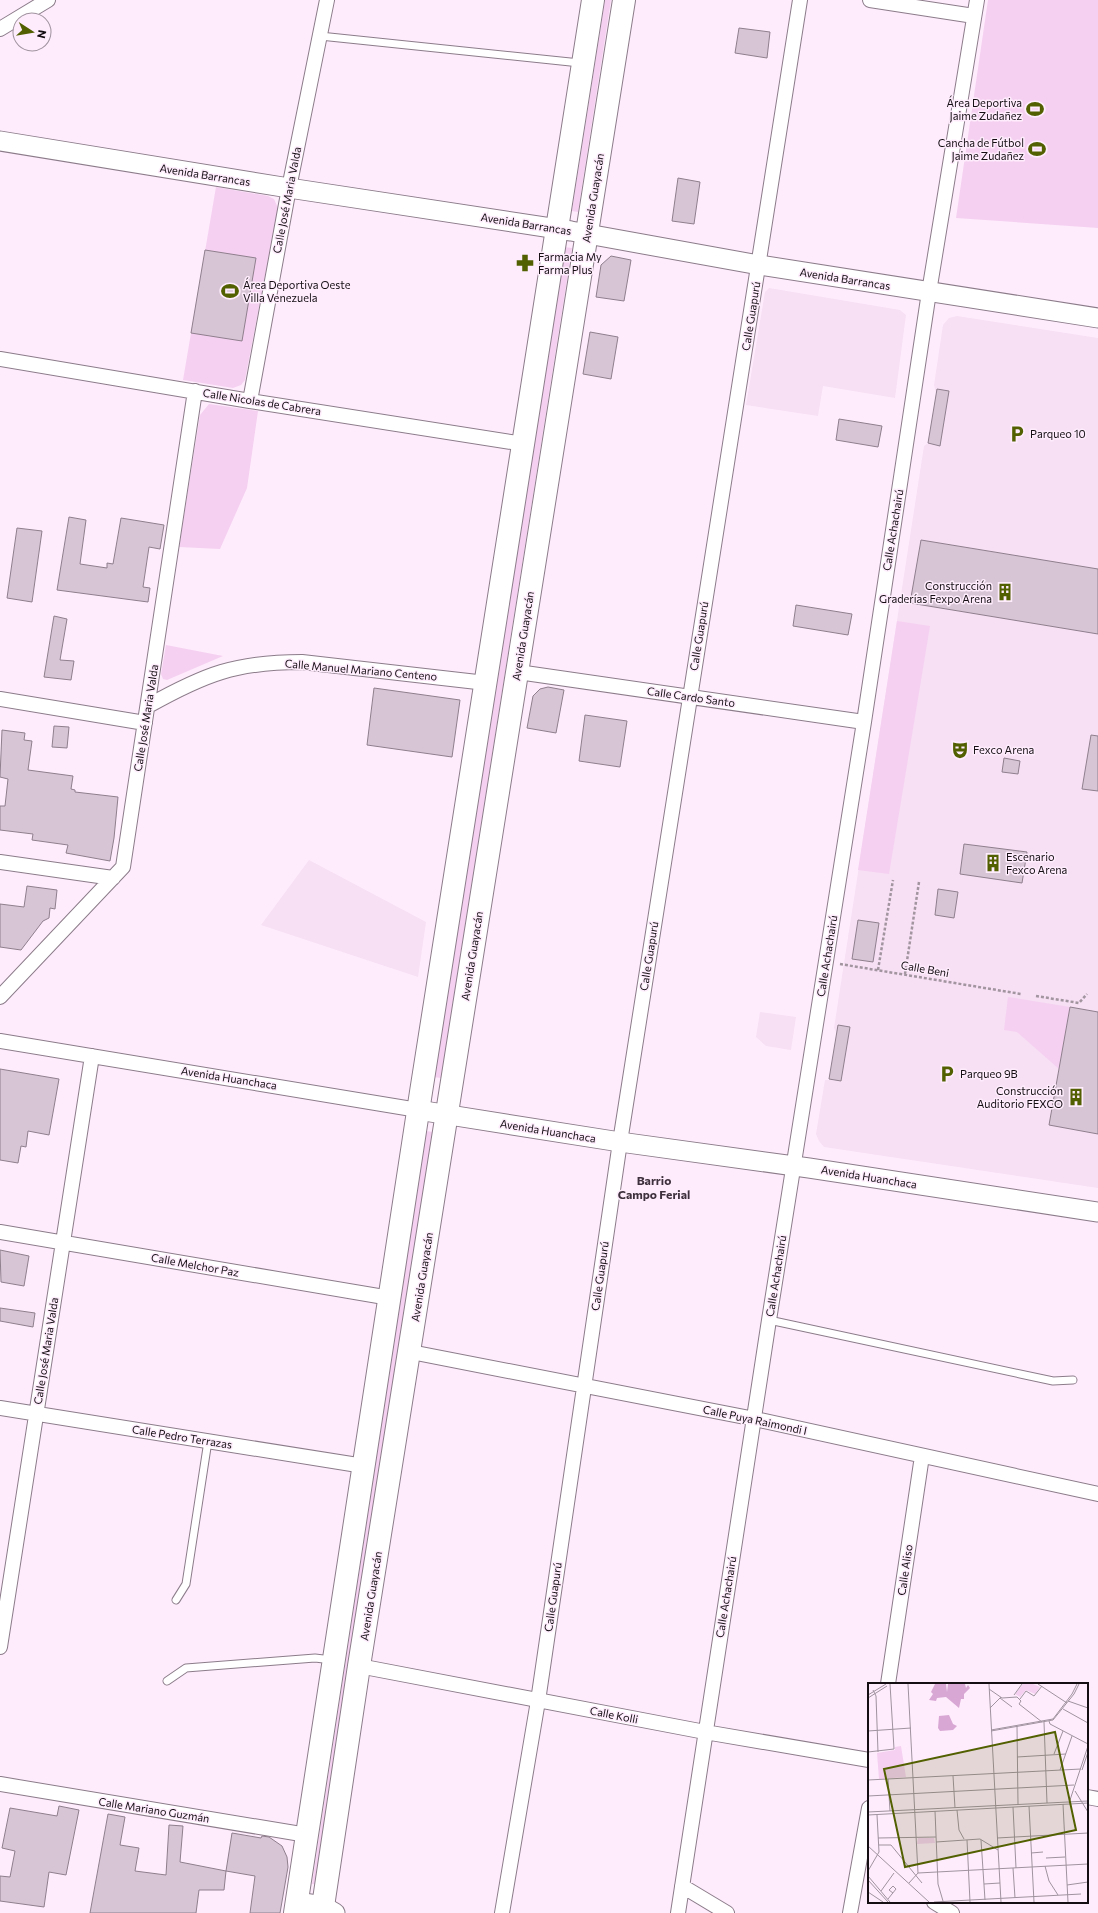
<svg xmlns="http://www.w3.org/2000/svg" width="1098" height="1913" viewBox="0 0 1098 1913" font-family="Commissioner,sans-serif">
<rect width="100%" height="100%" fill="#feecfc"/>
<!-- built -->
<path fill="#f7dff4" d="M769,288L900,310L906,315L895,398L823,386L818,416L746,405L765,292Z
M957,316L1098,338V1188L824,1147L819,1141L816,1134L825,1080H835L843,1035L837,1034L834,1028L924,446L928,443L934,444L942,394L936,393L934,385L943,325L949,318Z
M309,860L426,922L418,977L261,925Z
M760,1012L796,1017L791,1050L766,1046L756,1037Z"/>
<!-- green -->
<path fill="#f5d0f1" d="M605,0H611L578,212L572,211Z
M988,0H1098V228L956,218Z
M216,187L268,196L274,199L278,208L245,380L241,385L233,388L183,380Z
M564,247L572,248L441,1078L433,1077Z
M209,404L258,411L247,488L220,549L179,547L200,415Z
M897,621L930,626L889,874L858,870Z
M166,645L223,656L167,680L163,679L161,674Z
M1008,997L1070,1007L1059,1069L1017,1032L1004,1030Z
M426,1131L433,1132L319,1885L312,1884Z"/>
<!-- building -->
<path fill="#d7c5d5" stroke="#8f7f8d" d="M739,28L770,32L767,58L735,53Z
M678,178L700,182L694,224L672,221Z
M205,250L256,258L242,341L191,333Z
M611,256L631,260L624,301L596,297L601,265Z
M590,332L618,337L611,379L583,374Z
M937,389L949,391L940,446L928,443Z
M839,419L882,426L878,447L836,440Z
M69,517L86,520L80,564L107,568V563L113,564L121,518L164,525L160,549L149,547L143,587L150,588L148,602L57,590Z
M17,528L42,531L32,602L7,598Z
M921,540L1098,569V634L910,603Z
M796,605L852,614L848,635L793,626Z
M54,616L67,619L60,660L74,661L71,680L44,677Z
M548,687L564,690L556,733L527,728L533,696L540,689Z
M374,688L460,700L452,757L367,745Z
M585,715L627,721L620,767L579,761Z
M54,726L69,727L67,748L52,747Z
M2,730L25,733L24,740L32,741L28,770L73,776L71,789L75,790V792L118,797L114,838L110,861L66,853L68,845L32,840L33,834L0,830V806H5L8,779L0,777Z
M1091,735L1098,736V791L1082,789Z
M1004,758L1020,761L1018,774L1002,772Z
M964,844L1027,852L1022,883L960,874Z
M27,886L57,890L55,909L50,908L49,918L43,921L21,950L0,947V904L24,907Z
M938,889L958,892L954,918L935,915Z
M858,920L879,923L873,962L852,959Z
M1070,1007L1098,1012V1134L1049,1125Z
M838,1025L850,1027L841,1081L829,1079Z
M0,1069L59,1079L49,1135L28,1131L26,1147L21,1146L18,1163L0,1160Z
M0,1250L29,1256L24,1286L1,1282Z
M0,1308L35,1313L33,1327L0,1321Z
M59,1806L79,1810L66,1875L49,1872L44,1907L0,1901V1876L10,1877L15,1851L2,1848L10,1808L57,1816Z
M108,1814L125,1817L120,1845L139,1848L135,1871L166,1875L169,1825L183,1826L180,1862L226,1871L224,1890H199L196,1913H90Z
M232,1833L261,1838L262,1836L269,1837L282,1846L287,1857L288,1867L280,1913H250L255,1876L226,1871Z"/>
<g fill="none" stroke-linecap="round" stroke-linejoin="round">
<!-- lane casing -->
<g stroke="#8c7c8a" stroke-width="9">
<path id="lane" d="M320,36L580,63
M769,1320L1053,1381L1073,1380
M176,1600L186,1584L208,1441
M167,1681L186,1668L315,1658L332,1660"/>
</g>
<!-- street casing -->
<g stroke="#8c7c8a" stroke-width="16">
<path id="street" d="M870,0L974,16
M0,29L48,0
M0,359L250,401L524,444
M250,401L289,188L327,0
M518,672L864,722
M0,699L145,723
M148,706C205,674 236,662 302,662L486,683
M0,862L113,878
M0,997L123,867L195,391
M0,1041L418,1110
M0,1232L390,1298
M411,1352L755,1419L1098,1494
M0,1408L364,1466
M0,1647L92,1056
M359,1666L705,1732L869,1760
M888,1684L922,1456
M0,1784L307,1835
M1087,1797L1098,1799
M682,1886L727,1913
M934,1902L952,1913
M502,1913L538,1701L620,1142L800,0
M678,1913L769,1320L864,722L929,292L977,0
M850,1913L869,1808"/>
</g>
<!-- secondary casing -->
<g stroke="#8c7c8a" stroke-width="21">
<path id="secondary" d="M0,141L289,188L571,231L759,265L1098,318
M418,1110L620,1142L809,1168L1098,1212
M297,1902L323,1906L335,1913"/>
</g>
<!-- primary casing -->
<g stroke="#8c7c8a" stroke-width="24">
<path id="primary" d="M295,1913L421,1092L593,0
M322,1913L359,1666L624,0"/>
</g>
<!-- path -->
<path stroke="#a295a0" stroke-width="2.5" stroke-dasharray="3 2" stroke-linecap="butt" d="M840,964L1021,994
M878,970L893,880
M905,974L919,882
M1036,996L1079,1003L1087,994"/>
<!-- lane -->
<use href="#lane" stroke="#fff" stroke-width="7"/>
<!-- street -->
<use href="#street" stroke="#fff" stroke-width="14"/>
<!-- secondary -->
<use href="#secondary" stroke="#fff" stroke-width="19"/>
<!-- primary -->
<use href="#primary" stroke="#fff" stroke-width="22"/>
</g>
<!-- icons -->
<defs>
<g id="stadium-bare" transform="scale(1.38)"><path d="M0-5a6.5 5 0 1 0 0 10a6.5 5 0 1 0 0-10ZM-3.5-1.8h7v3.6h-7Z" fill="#526001" stroke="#feecfc" stroke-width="2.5" paint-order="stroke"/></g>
<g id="pharmacy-bare" transform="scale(1.38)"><path d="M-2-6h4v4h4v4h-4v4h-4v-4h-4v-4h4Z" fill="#526001" stroke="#feecfc" stroke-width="2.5" paint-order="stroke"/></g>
<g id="parking-bare" transform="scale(1.38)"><path d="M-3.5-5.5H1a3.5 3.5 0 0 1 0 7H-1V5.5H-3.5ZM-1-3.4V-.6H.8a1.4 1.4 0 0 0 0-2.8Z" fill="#526001" stroke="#feecfc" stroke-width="2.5" paint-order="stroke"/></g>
<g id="building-bare" transform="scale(1.38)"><path d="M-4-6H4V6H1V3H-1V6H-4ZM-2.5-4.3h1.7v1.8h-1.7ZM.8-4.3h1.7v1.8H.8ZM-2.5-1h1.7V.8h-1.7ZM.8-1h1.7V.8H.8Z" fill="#526001" stroke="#feecfc" stroke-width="2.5" paint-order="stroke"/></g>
<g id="theatre-bare" transform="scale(1.38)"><path d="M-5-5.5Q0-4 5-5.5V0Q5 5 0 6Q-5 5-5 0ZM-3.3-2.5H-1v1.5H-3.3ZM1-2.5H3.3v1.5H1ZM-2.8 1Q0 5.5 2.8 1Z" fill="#526001" stroke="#feecfc" stroke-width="2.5" paint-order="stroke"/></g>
</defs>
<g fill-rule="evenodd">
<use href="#stadium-bare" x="1035" y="109"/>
<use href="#stadium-bare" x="1037" y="149"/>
<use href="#pharmacy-bare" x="525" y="263"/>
<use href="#stadium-bare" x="230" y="291"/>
<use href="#parking-bare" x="1017" y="434"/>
<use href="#building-bare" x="1005" y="592"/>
<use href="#theatre-bare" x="960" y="750"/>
<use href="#building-bare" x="993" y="863"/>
<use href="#parking-bare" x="947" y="1074"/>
<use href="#building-bare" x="1076" y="1097"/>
</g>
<g text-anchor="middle" stroke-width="3" stroke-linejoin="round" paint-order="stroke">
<!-- poi labels -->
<g font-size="11" fill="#140e13" stroke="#feecfc" text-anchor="start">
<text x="1022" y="107" text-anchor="end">Área Deportiva<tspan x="1022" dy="13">Jaime Zudañez</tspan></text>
<text x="1024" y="147" text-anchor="end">Cancha de Fútbol<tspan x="1024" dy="13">Jaime Zudañez</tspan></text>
<text x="538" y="261">Farmacia My<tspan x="538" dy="13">Farma Plus</tspan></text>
<text x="243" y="289">Área Deportiva Oeste<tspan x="243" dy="13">Villa Venezuela</tspan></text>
<text x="1030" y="438">Parqueo 10</text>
<text x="992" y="590" text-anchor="end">Construcción<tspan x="992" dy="13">Graderías Fexpo Arena</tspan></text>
<text x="973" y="754">Fexco Arena</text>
<text x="1006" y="861">Escenario<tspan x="1006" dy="13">Fexco Arena</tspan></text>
<text x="960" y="1078">Parqueo 9B</text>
<text x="1063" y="1095" text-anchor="end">Construcción<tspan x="1063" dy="13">Auditorio FEXCO</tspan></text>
</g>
<!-- street labels -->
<g font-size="11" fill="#140e13" stroke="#feecfc">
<text transform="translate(205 175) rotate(9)" y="4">Avenida Barrancas</text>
<text transform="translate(593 198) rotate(-81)" y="4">Avenida Guayacán</text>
<text transform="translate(287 200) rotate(-79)" y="4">Calle José Maria Valda</text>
<text transform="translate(526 224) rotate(9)" y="4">Avenida Barrancas</text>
<text transform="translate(845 279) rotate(9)" y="4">Avenida Barrancas</text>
<text transform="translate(751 316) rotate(-81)" y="4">Calle Guapurú</text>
<text transform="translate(262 402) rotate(9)" y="4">Calle Nicolas de Cabrera</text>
<text transform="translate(893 530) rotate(-81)" y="4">Calle Achachairú</text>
<text transform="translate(523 636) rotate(-81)" y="4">Avenida Guayacán</text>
<text transform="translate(699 636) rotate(-81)" y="4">Calle Guapurú</text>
<text transform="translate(361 670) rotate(5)" y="4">Calle Manuel Mariano Centeno</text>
<text transform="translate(691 697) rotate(8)" y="4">Calle Cardo Santo</text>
<text transform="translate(146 718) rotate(-81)" y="4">Calle José Maria Valda</text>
<text transform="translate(472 956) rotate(-81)" y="4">Avenida Guayacán</text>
<text transform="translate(649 956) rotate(-81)" y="4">Calle Guapurú</text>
<text transform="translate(827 956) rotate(-81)" y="4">Calle Achachairú</text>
<text transform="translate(925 969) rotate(10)" y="4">Calle Beni</text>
<text transform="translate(229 1078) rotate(9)" y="4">Avenida Huanchaca</text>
<text transform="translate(548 1131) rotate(9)" y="4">Avenida Huanchaca</text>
<text transform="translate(869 1177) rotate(9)" y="4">Avenida Huanchaca</text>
<text transform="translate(195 1265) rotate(10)" y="4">Calle Melchor Paz</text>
<text transform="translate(600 1276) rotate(-82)" y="4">Calle Guapurú</text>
<text transform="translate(776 1276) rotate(-81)" y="4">Calle Achachairú</text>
<text transform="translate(422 1277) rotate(-81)" y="4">Avenida Guayacán</text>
<text transform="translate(46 1351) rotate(-81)" y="4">Calle José Maria Valda</text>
<text transform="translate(755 1420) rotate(12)" y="4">Calle Puya Raimondi I</text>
<text transform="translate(182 1437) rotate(9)" y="4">Calle Pedro Terrazas</text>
<text transform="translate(905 1570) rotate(-82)" y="4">Calle Aliso</text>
<text transform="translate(371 1596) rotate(-81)" y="4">Avenida Guayacán</text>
<text transform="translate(553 1597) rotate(-82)" y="4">Calle Guapurú</text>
<text transform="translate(726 1597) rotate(-81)" y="4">Calle Achachairú</text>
<text transform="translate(614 1715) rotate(11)" y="4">Calle Kolli</text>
<text transform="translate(154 1810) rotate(9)" y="4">Calle Mariano Guzmán</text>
</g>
<!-- neighbourhood labels -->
<g font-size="12" font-weight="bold" fill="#3e303c" stroke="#feecfc">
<text x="654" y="1185">Barrio<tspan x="654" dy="14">Campo Ferial</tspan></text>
</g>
</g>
<!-- overview -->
<g transform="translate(868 1683)">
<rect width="220" height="220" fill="#feecfc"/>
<path d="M155,1H165L172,4L167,11L158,7L152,14L147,11ZM33,63L38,94L11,96L9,70L27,67V64ZM50,155H66L67,160L49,161Z" fill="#f5d0f1"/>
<path d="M67,1H78L79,9L80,1H97L98,5L100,2L102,5L96,11V16H93L91,25L78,14L69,15L68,18L61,17L65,11L63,9ZM81,32L85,41L89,43L85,47L72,48L70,45L71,33Z" fill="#d8a7d4"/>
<path fill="none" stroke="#a0939f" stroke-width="1" d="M40,1L50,190L41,200M121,1L133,219M170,1L199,20M121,6L134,15L149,14L153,18L151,21L174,39M5,7L8,13L10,69M0,12L18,1M146,12L154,1M0,15L19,3M132,15L144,24M152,16L158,8L166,13L174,3M200,18L220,25M122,25L133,14M195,26L220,40M181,38L182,41L220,61M176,39L179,120M149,43L150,121M123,47L185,36L204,11L209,1M0,48L43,45M123,48L185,37L206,11L211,1M0,69L26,66L22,1M186,71L195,48M149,74L198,71M192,87L204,53M214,87L220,69M85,93L87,125M20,96L22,128M0,97L213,86M207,108L220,129M0,113L206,102M201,120L220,63M195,121L200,219M161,123L166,219M145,124L148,185M89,127L91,147L96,156M67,128L70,201L75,218M0,129L220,118M0,132L220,120M10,155L68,154M129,155L220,150M99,157L102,219M113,157L117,217M68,159L112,156L130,167M11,162H23L54,200M0,163L61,219M163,170L175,169M178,175L197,174M177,183L181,198L190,212M145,185L147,215M0,188L11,169L9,132M50,190L220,181M0,193L22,219M0,197L20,219M116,201L132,200M199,202L220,199M13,208L26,190M0,209L15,219M20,216L28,206L25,203L21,207L25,210M66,219L213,211"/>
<path fill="#526001" fill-opacity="0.15" stroke="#526001" stroke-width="2" d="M187,49L208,147L37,184L16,86Z"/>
<rect width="220" height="220" fill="none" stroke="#140e13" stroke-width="2"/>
</g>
<!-- north arrow -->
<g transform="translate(32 32) rotate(102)"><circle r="19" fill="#feecfc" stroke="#a0939f"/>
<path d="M0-3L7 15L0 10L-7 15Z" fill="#526001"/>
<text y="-6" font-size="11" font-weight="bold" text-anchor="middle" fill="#140e13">N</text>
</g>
</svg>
